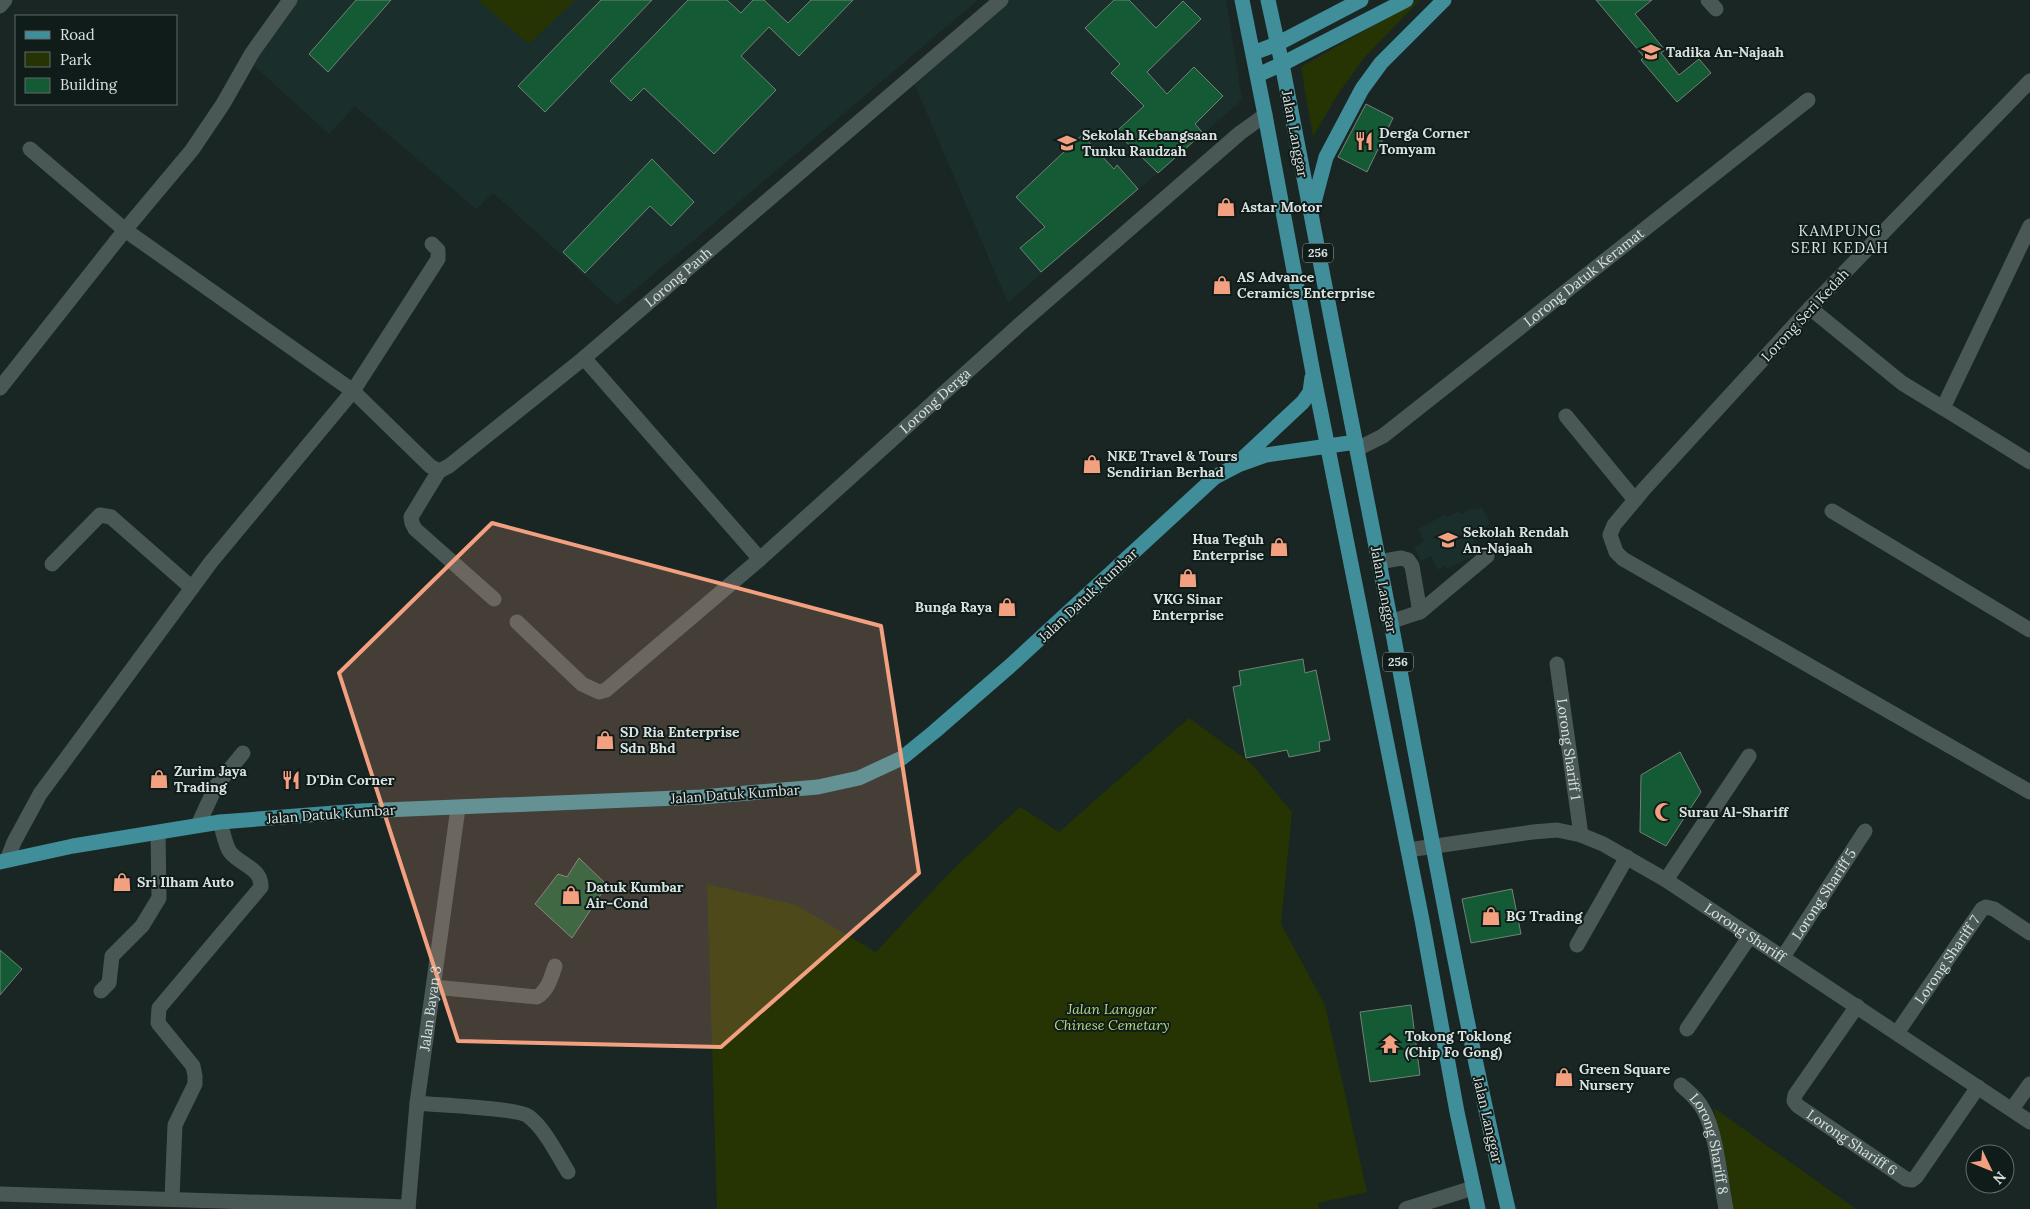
<svg xmlns="http://www.w3.org/2000/svg" width="2030" height="1209" viewBox="0 0 2030 1209" font-family="Lora,serif">
<rect width="100%" height="100%" fill="#192624"/>
<!-- built -->
<path fill="#1a2f2b" d="M298,0H978L617,305L493,193L476,209L355,106L329,134L250,62Z
M1006,0H1226L1242,100L1008,303L913,81Z
M1475,507L1476,510L1482,507L1490,524L1484,527L1487,531L1473,538L1476,546L1471,548L1475,555L1447,569L1445,566L1438,570L1431,556L1421,561L1414,547L1424,542L1418,529L1445,515L1447,517L1459,511L1461,514Z"/>
<!-- green -->
<path fill="#253402" d="M478,0H575L529,44Z
M1418,0H1420L1364,58L1338,94L1313,137L1301,67Z
M1189,718L1251,763L1292,812L1281,924L1325,1005L1367,1192L1318,1203L1319,1209H717L707,884L796,905L876,952L953,869L1020,807L1059,832Z
M1714,1108L1856,1209H1732Z"/>
<!-- building -->
<path fill="#145a34" stroke="#758078" d="M356,0H391L328,72L309,54Z
M601,0H652L545,112L518,86Z
M688,0H727L741,13L753,0H764L788,23L811,0H853L799,56L769,27L741,56L776,90L714,154L644,88L631,101L610,81Z
M1114,0H1129L1156,28L1183,1L1201,19L1147,72L1167,94L1194,67L1223,96L1195,124L1203,133L1158,173L1116,132L1144,106L1111,73L1120,64L1085,28Z
M1596,0H1652L1635,14L1665,50L1661,53L1679,75L1699,59L1711,73L1677,102L1641,60L1644,57Z
M1366,104L1393,118L1367,172L1338,157Z
M1082,135L1114,169L1117,165L1138,189L1041,272L1020,248L1045,227L1016,197Z
M652,159L694,202L671,226L650,206L585,273L563,252Z
M1303,659L1305,673L1316,670L1330,740L1319,742L1320,751L1289,757L1287,750L1246,758L1233,687L1241,685L1239,671Z
M1680,752L1701,792L1666,846L1640,832L1641,775Z
M579,858L607,885L572,938L535,904L558,874L567,877Z
M1512,889L1521,934L1471,943L1462,899Z
M0,950L22,969L0,995Z
M1411,1005L1420,1075L1370,1082L1360,1012Z"/>
<g fill="none" stroke-linecap="round" stroke-linejoin="round">
<!-- minor -->
<g stroke="#4a5855" stroke-width="15">
<path d="M1708,0L1716,9"/>
<path d="M0,6L5,0"/>
<path d="M2030,81L1810,308L1645,488L1614,525L1610,535L1616,552L1623,559L2030,792"/>
<path id="s1" d="M30,149L125,230L353,391L430,466L439,471L449,466L584,358L1001,0"/>
<path d="M2030,226L1943,408L2030,462"/>
<path d="M1810,308L1902,383L1943,408"/>
<path d="M584,358L760,559"/>
<path d="M0,388L125,230L192,150L223,104L252,53L290,0"/>
<path d="M1566,416L1635,500"/>
<path id="s2" d="M1357,449L1383,436L1808,100"/>
<path d="M439,471L411,517L412,523L415,529L494,599"/>
<path d="M1832,511L2030,630"/>
<path d="M1379,562L1401,558L1408,560L1412,566L1420,612"/>
<path d="M52,564L100,515L111,517L192,588"/>
<path id="s3" d="M517,622L582,684L599,692L606,690L760,559L1018,326L1240,133L1265,115"/>
<path d="M1390,622L1420,612L1487,556"/>
<path id="s4" d="M1557,664L1581,835"/>
<path d="M198,825L216,786L243,753"/>
<path id="s5" d="M1408,850L1533,832L1557,830L1581,835L1603,844L1666,880L2030,1122"/>
<path d="M7,860L14,842L40,794L211,562L353,391L438,259V250L432,244"/>
<path d="M1666,880L1749,756"/>
<path d="M1577,945L1627,857"/>
<path id="s6" d="M1783,957L1865,831"/>
<path d="M434,987L537,997C548,990 551,978 555,966"/>
<path d="M101,991L109,983L112,956L142,926L159,898L158,833"/>
<path id="s7" d="M1857,1006L1795,1095L1794,1101L1798,1106L1906,1179L1912,1180L1916,1177L1978,1087"/>
<path d="M1687,1029L1750,936"/>
<path id="s8" d="M1897,1033L1982,909L1986,907L1994,909L2030,933"/>
<path id="s9" d="M1681,1085C1690,1093 1699,1100 1704,1111C1716,1131 1721,1184 1726,1209"/>
<path d="M417,1103C435,1105 518,1108 528,1116C544,1127 558,1156 568,1172"/>
<path d="M2012,1109L2030,1084"/>
<path d="M0,1194L408,1207"/>
<path d="M172,1198L175,1125L195,1084V1076L193,1066L158,1023L159,1008L261,887C262,868 240,865 230,852C225,845 223,831 220,822"/>
<path id="s10" d="M408,1209L417,1103L458,808"/>
<path d="M1406,1209L1473,1188"/>
</g>
<!-- major -->
<path stroke="#408e99" stroke-width="15" d="M1242,0L1265,115L1313,373L1422,920L1457,1112L1478,1209
M1268,0L1282,64C1317,251 1355,436 1391,623C1428,819 1463,1015 1508,1209
M1253,53L1277,44L1361,0
M1258,75L1282,64L1406,0
M1312,210L1326,157L1362,89L1381,63L1444,0
M1241,460L1303,402L1310,392L1312,377
M0,862L73,846L220,822L360,811L701,797L818,787L859,778L902,758L934,732L1010,666L1215,477L1238,465L1266,455L1356,442"/>
</g>
<!-- marked area -->
<path fill="#f2a080" fill-opacity="0.2" stroke="#f2a080" stroke-width="4" stroke-linejoin="round" d="M492,523L881,626L919,873L721,1047L458,1041L339,673Z"/>
<!-- icons -->
<defs>
<g id="school-bare" transform="scale(1.5)"><path d="M0-5L7-2L0 1L-7-2ZM-4 1L0 2.5L4 1V4Q0 6-4 4Z" fill="#f2a080" stroke="#101c1a" stroke-width="2.5" paint-order="stroke"/></g>
<g id="restaurant-bare" transform="scale(1.5)"><path d="M-5-6h1v4h1v-4h1v4h1v-4h1v5L-1.5 .5V6h-2V.5L-5-1ZM5-6V6H3V1.5H1.5Q1.5-4 5-6Z" fill="#f2a080" stroke="#101c1a" stroke-width="2.5" paint-order="stroke"/></g>
<g id="shop-bare" transform="scale(1.5)"><path d="M-5-2.5h2.3a2.7 3.5 0 0 1 5.4 0H5L5.5 6h-11ZM-1.5-2.5h3a1.5 2.3 0 0 0-3 0Z" fill="#f2a080" stroke="#101c1a" stroke-width="2.5" paint-order="stroke"/></g>
<g id="mosque-bare" transform="scale(1.5)"><path d="M3.5-4.9A6 6 0 1 0 3.5 4.9A5 5 0 1 1 3.5-4.9Z" fill="#f2a080" stroke="#101c1a" stroke-width="2.5" paint-order="stroke"/></g>
<g id="temple-bare" transform="scale(1.5)"><path d="M0-6L5-2H3V0L6.5 2.5H4V6H1.5V3h-3V6H-4V2.5H-6.5L-3 0V-2H-5Z" fill="#f2a080" stroke="#101c1a" stroke-width="2.5" paint-order="stroke"/></g>
</defs>
<g fill-rule="evenodd">
<use href="#school-bare" x="1651" y="52"/>
<use href="#restaurant-bare" x="1364" y="141"/>
<use href="#school-bare" x="1067" y="143"/>
<use href="#shop-bare" x="1226" y="207"/>
<use href="#shop-bare" x="1222" y="285"/>
<use href="#shop-bare" x="1092" y="464"/>
<use href="#school-bare" x="1448" y="540"/>
<use href="#shop-bare" x="1279" y="547"/>
<use href="#shop-bare" x="1188" y="578"/>
<use href="#shop-bare" x="1007" y="607"/>
<use href="#shop-bare" x="605" y="740"/>
<use href="#shop-bare" x="159" y="779"/>
<use href="#restaurant-bare" x="291" y="780"/>
<use href="#mosque-bare" x="1664" y="812"/>
<use href="#shop-bare" x="122" y="882"/>
<use href="#shop-bare" x="571" y="895"/>
<use href="#shop-bare" x="1491" y="916"/>
<use href="#temple-bare" x="1390" y="1044"/>
<use href="#shop-bare" x="1564" y="1077"/>
</g>
<g text-anchor="middle" stroke-width="4" stroke-linejoin="round" paint-order="stroke">
<!-- shield labels -->
<g fill="#101c1a" stroke="#9da7a5" stroke-width="1">
<rect x="1303" y="243.5" width="30" height="19" rx="4"/>
<rect x="1383" y="652.5" width="30" height="19" rx="4"/>
</g>
<g font-size="12" font-weight="bold" fill="#dae2e0">
<text x="1318" y="257">256</text>
<text x="1398" y="666">256</text>
</g>
<!-- poi labels -->
<g font-size="14" font-weight="bold" fill="#dae2e0" stroke="#101c1a" text-anchor="start">
<text x="1666" y="57">Tadika An-Najaah</text>
<text x="1379" y="138">Derga Corner<tspan x="1379" dy="16">Tomyam</tspan></text>
<text x="1082" y="140">Sekolah Kebangsaan<tspan x="1082" dy="16">Tunku Raudzah</tspan></text>
<text x="1241" y="212">Astar Motor</text>
<text x="1237" y="282">AS Advance<tspan x="1237" dy="16">Ceramics Enterprise</tspan></text>
<text x="1107" y="461">NKE Travel &amp; Tours<tspan x="1107" dy="16">Sendirian Berhad</tspan></text>
<text x="1463" y="537">Sekolah Rendah<tspan x="1463" dy="16">An-Najaah</tspan></text>
<text x="1264" y="544" text-anchor="end">Hua Teguh<tspan x="1264" dy="16">Enterprise</tspan></text>
<text x="1188" y="604" text-anchor="middle">VKG Sinar<tspan x="1188" dy="16">Enterprise</tspan></text>
<text x="992" y="612" text-anchor="end">Bunga Raya</text>
<text x="620" y="737">SD Ria Enterprise<tspan x="620" dy="16">Sdn Bhd</tspan></text>
<text x="174" y="776">Zurim Jaya<tspan x="174" dy="16">Trading</tspan></text>
<text x="306" y="785">D'Din Corner</text>
<text x="1679" y="817">Surau Al-Shariff</text>
<text x="137" y="887">Sri Ilham Auto</text>
<text x="586" y="892">Datuk Kumbar<tspan x="586" dy="16">Air-Cond</tspan></text>
<text x="1506" y="921">BG Trading</text>
<text x="1405" y="1041">Tokong Toklong<tspan x="1405" dy="16">(Chip Fo Gong)</tspan></text>
<text x="1579" y="1074">Green Square<tspan x="1579" dy="16">Nursery</tspan></text>
</g>
<!-- street labels -->
<g font-size="14" fill="#dae2e0" stroke="#101c1a">
<text transform="translate(1295 134) rotate(79)" y="5">Jalan Langgar</text>
<text dy="5" stroke="none"><textPath href="#s2" startOffset="285">Lorong Datuk Keramat</textPath></text>
<text dy="5" stroke="none"><textPath href="#s1" startOffset="830">Lorong Pauh</textPath></text>
<text transform="translate(1805 315) rotate(-47)" y="5">Lorong Seri Kedah</text>
<text dy="5" stroke="none"><textPath href="#s3" startOffset="554">Lorong Derga</textPath></text>
<text transform="translate(1384 590) rotate(79)" y="5">Jalan Langgar</text>
<text transform="translate(1088 595) rotate(-43)" y="5">Jalan Datuk Kumbar</text>
<text dy="5" stroke="none"><textPath href="#s4" startOffset="86">Lorong Shariff 1</textPath></text>
<text transform="translate(735 794) rotate(-4)" y="5">Jalan Datuk Kumbar</text>
<text transform="translate(331 814) rotate(-4)" y="5">Jalan Datuk Kumbar</text>
<text dy="5" stroke="none"><textPath href="#s6" startOffset="75">Lorong Shariff 5</textPath></text>
<text dy="5" stroke="none"><textPath href="#s5" startOffset="366">Lorong Shariff</textPath></text>
<text dy="5" stroke="none"><textPath href="#s8" startOffset="89">Lorong Shariff 7</textPath></text>
<text dy="5" stroke="none"><textPath href="#s10" startOffset="202">Jalan Bayan 3</textPath></text>
<text transform="translate(1488 1120) rotate(77)" y="5">Jalan Langgar</text>
<text dy="5" stroke="none"><textPath href="#s7" startOffset="186">Lorong Shariff 6</textPath></text>
<text dy="5" stroke="none"><textPath href="#s9" startOffset="68">Lorong Shariff 8</textPath></text>
</g>
<!-- park labels -->
<g font-size="14" font-style="italic" fill="#b7da80" stroke="#101c1a">
<text x="1112" y="1014">Jalan Langgar<tspan x="1112" dy="16">Chinese Cemetary</tspan></text>
</g>
<!-- neighbourhood labels -->
<g font-size="15" letter-spacing="1" fill="#dae2e0" stroke="#101c1a">
<text x="1840" y="236">KAMPUNG<tspan x="1840" dy="17">SERI KEDAH</tspan></text>
</g>
</g>
<!-- legend -->
<rect x="15" y="15" width="162" height="90" fill="#101c1a" stroke="#616b69"/>
<rect x="25" y="31" width="25" height="8" fill="#408e99" stroke="#616b69"/>
<text x="60" y="40" font-size="15" fill="#dae2e0">Road</text>
<rect x="25" y="52" width="25" height="15" fill="#253402" stroke="#616b69"/>
<text x="60" y="65" font-size="15" fill="#dae2e0">Park</text>
<rect x="25" y="78" width="25" height="15" fill="#145a34" stroke="#616b69"/>
<text x="60" y="90" font-size="15" fill="#dae2e0">Building</text>
<!-- north arrow -->
<g transform="translate(1990 1169) rotate(133)"><circle r="24" fill="#101c1a" stroke="#616b69"/>
<path d="M0-4L9 19L0 12L-9 19Z" fill="#f2a080"/>
<text y="-8" font-size="14" font-weight="bold" text-anchor="middle" fill="#dae2e0">N</text>
</g>
</svg>
